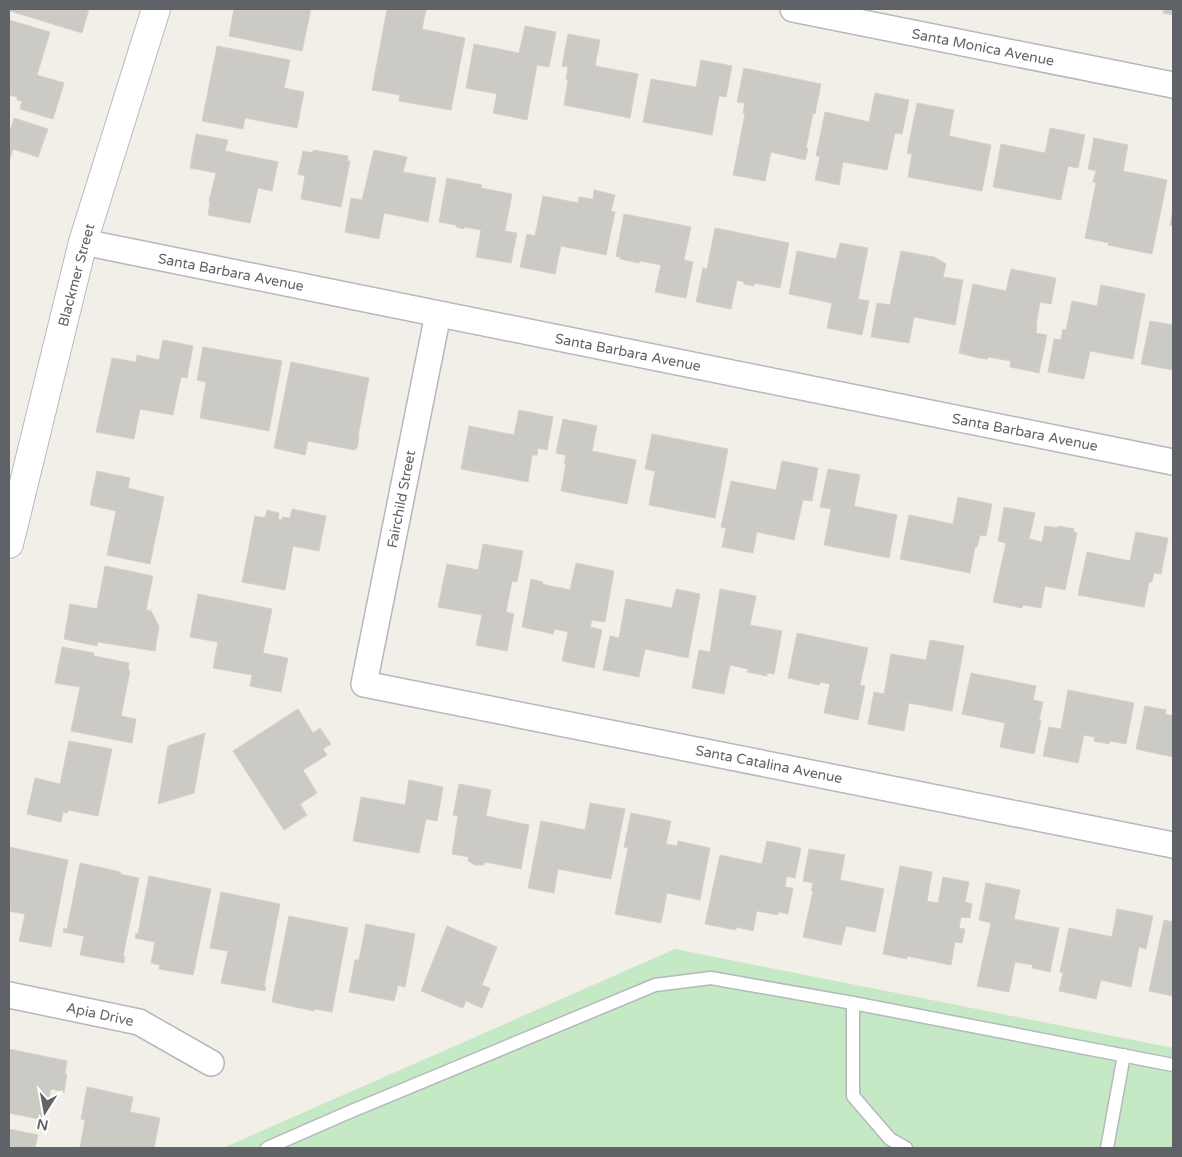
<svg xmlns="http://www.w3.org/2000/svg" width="1182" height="1157" viewBox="0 0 1182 1157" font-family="'Varela Round',sans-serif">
<rect width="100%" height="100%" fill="#f1efe8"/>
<!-- green -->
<path fill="#c5e8c5" d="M675,949L1173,1048V1148H223Z"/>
<!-- building -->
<path fill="#cccac5" stroke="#d6d1c6" d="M11,9H89L82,33L10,11Z
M234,9H311L302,51L229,36Z
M387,9H426L422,29L465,38L451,110L399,101L400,95L372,90Z
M1164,9H1173V15L1163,13Z
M9,20L50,32L37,75L64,83L53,119L20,109L22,101L17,100V97L9,95Z
M525,26L556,32L549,67L537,65L527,120L493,113L497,94L466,88L474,44L519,53Z
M568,34L600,40L595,66L638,74L630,118L564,105L568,80L566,79L568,67L562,66Z
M217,46L290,60L284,88L304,92L297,128L245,118L243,129L202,121Z
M701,60L732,66L726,97L719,96L712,135L643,122L651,79L696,87Z
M744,68L821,84L815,114L813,113L806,148L808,149L805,160L771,152L765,181L733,175L745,114L743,113L745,103L737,102Z
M875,93L909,100L902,134L895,133L887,170L843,162L839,185L815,180L820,156H816L825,112L869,122Z
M917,103L954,110L949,136L991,145L982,191L908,177L912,154L907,153Z
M14,118L48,129L38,157L13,149L9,162V127L11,128Z
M1050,128L1085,135L1078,168L1068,166L1061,200L993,187L1001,144L1045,153Z
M196,134L228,140L225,151L278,162L272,191L258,188L250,223L208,215L210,202L209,201L216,173L190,168Z
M1094,138L1128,145L1123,171L1167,180L1152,254L1108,245L1109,243L1085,238L1096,183L1093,182L1096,171L1088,169Z
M313,150L348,156L347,161H350L341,207L301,199L305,176L298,174L303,151L313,153Z
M374,150L407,157L403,172L436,178L428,222L384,213L379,239L345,232L351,198L362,200Z
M447,178L482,185L481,188L512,194L505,231L517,233L511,263L476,257L481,230L464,227V229L456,227V225L439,222Z
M594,190L615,195L611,211L615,212L606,255L561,246L555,274L520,267L527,234L535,236L543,196L578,203L579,197L593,199Z
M1173,210V226L1170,225Z
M624,214L691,227L684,260L693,262L686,298L655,292L661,265L640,261L639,263L620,259V257L616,256Z
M715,228L789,243L780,288L754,283V286L744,284V282L737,280L731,309L696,302L703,268L707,269Z
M840,243L868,248L858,299L869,301L862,335L827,328L832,303L789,294L797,251L836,259Z
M901,251L934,257L946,264L943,277L963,280L955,325L914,317L909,343L871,337L877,303L890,305Z
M1011,269L1056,278L1051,304L1040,302L1036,326H1037L1036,333L1047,335L1039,373L1010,367L1011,361L988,357V359L979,358L959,353L973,284L1006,291Z
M1101,285L1145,294L1133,359L1090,351L1084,379L1048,372L1054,339L1061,340L1063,329L1066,330L1072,301L1097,306Z
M1150,321L1173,325V370L1141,364Z
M163,340L193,346L187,378L181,377L173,415L140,409L134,439L96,432L112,358L136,362L137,355L159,360Z
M203,347L282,361L269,431L200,418L206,382L197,380Z
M291,362L369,378L358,436L359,438L357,448L354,450L308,441L305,455L274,448Z
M519,410L553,417L547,450L538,448L537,455H532L528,482L461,469L469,426L514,435Z
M563,419L597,426L592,451L636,460L627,504L561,491L566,464H564L566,455L556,453Z
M652,434L728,449L715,518L649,505L655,471L645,469Z
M782,461L818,468L812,501L803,500L794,540L757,532L753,553L722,547L726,528L721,527L731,481L776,490Z
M828,469L860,475L854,506L897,515L889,558L824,545L831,509L820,507Z
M97,471L130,478L128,488L164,497L150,564L107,555L116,511L90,505Z
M958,497L992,504L986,536L980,535L977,547H975L970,573L900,559L909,515L953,524Z
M1004,507L1035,513L1029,539L1042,542L1045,526L1058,528V526L1074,529V532L1077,533L1065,590L1045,586L1041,608L1023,605L1022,608L993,602L1006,543L998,541Z
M292,509L326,516L319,551L293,546L285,590L242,582L255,516L265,518L267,510L279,513L278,519L282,520V517L290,518Z
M1136,532L1168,538L1161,574L1154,573L1152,582H1149L1144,607L1078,595L1087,552L1130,561Z
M483,544L523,551L517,582L512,581L506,612L514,614L507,651L476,645L482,615L438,607L447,564L478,570Z
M576,563L614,571L605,622L592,620L590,627L602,630L594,668L562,661L568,632L555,629L553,634L522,627L531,579L543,582L542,584L570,590Z
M105,566L153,576L146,610L151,611L159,626L155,651L98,642L97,646L64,639L70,604L97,609Z
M676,589L700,594L688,658L645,649L639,677L603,670L610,636L619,638L626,599L672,608Z
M720,589L756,596L750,625L782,631L774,674L767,673V676L747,672L748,669L730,665L724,694L692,688L699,650L710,652Z
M198,594L272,609L263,653L288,658L281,692L250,686L252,675L213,668L218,642L190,637Z
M797,633L868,648L860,685L865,686L858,720L824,713L830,684L820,682L819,685L788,678Z
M930,640L964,646L952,711L909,703L904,731L868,724L874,692L884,694L891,654L926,660Z
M62,647L94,653V656L129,663L128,670L130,671L121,716L136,719L132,743L71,731L80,687L55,683Z
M971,673L1036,686L1033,700L1043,702L1039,720L1041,721L1034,754L1000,747L1005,723L962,714Z
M1068,690L1134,703L1126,744L1110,741L1109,744L1094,741L1095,737L1084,735L1078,763L1043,756L1049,727L1061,729Z
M1145,706L1166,710L1165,714L1173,716V757L1136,749Z
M298,709L313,733L320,728L331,744L323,749L327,755L303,770L317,793L300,804L307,815L284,830L233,751Z
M205,733L194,793L158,804L168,746Z
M69,741L112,749L98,816L68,810V813L63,812L61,822L27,814L35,778L60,784Z
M409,780L443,787L437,821L426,819L419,853L353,841L361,797L405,805Z
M459,784L491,790L486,816L529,825L521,869L485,862L484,865H475L468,861L469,857L452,854L458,816L453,815Z
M590,803L625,809L611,879L558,869L554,893L528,888L541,821L585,830Z
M631,813L671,821L666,844L677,846L678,841L710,848L700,900L667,893L661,923L615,914L628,848L624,847Z
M767,841L801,848L795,878L787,876L785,887L793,888L788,914L778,912V915L757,911L753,931L736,927V930L705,924L720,855L762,864Z
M9,847L68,860L51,947L19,941L25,914L9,911Z
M809,849L845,855L840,880L884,889L875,932L846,926L841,945L803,937L813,891H811L813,883L803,881Z
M80,863L121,872L120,874L139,878L123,956L125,957L124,963L80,955L84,936L63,932L64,928L67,929Z
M900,866L932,872L927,901L938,903L943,877L969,882L965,902L972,904L970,918L961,917L959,928L965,929L962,943L955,942L951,965L907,956V959L883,954Z
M149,876L211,889L193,975L159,969L160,965L151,963L155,942L135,938L136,933L138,934Z
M986,883L1020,890L1014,919L1059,928L1050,972L1032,968L1033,965L1015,962L1009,992L977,986L991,923L979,920Z
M221,892L280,904L264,987H266L265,991L221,983L228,951L210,948Z
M1117,909L1153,916L1146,949L1139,947L1131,987L1101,980L1096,999L1059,991L1063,973L1060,972L1069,928L1112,937Z
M289,916L348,928L332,1012L314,1009V1011L272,1002Z
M1164,920L1173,922V996L1149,991Z
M366,924L415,934L405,987L398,985L394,1001L349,992L355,960H359Z
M447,926L497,947L482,985L490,988L482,1008L466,1001L463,1008L421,991Z
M9,1049L67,1061L65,1074H67L64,1092L51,1089L44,1120L9,1113Z
M87,1087L133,1097L130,1112L160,1118L154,1148H80L85,1120L81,1119Z
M9,1129L38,1135L35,1148H9Z"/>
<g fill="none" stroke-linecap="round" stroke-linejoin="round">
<!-- lane casing -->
<g stroke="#b5b8bc" stroke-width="15">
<path id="lane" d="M853,1003V1096L890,1139L906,1148
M267,1148L347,1113L655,985L711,978L853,1003L1173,1065
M1107,1148L1124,1055"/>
</g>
<!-- street casing -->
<g stroke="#b5b8bc" stroke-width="28">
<path id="street" d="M793,9L1173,85
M83,242L1173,462
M438,314L364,684L1173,845
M9,995L139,1022L211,1063"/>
</g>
<!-- secondary casing -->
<g stroke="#b6babf" stroke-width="30">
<path id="secondary" d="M9,544L83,242L156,9"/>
</g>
<!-- lane -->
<use href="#lane" stroke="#fff" stroke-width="12"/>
<!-- street -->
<use href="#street" stroke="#fff" stroke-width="25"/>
<!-- secondary -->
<use href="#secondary" stroke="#fff" stroke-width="28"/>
</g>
<g text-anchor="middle" stroke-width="4.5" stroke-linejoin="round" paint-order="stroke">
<!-- street labels -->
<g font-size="14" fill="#5f6368" stroke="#fff">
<text transform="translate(983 47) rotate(11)" y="5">Santa Monica Avenue</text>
<text transform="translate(231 272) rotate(11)" y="5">Santa Barbara Avenue</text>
<text transform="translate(76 275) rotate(-75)" y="5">Blackmer Street</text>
<text transform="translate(628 352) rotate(11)" y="5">Santa Barbara Avenue</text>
<text transform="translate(1025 432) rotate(11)" y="5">Santa Barbara Avenue</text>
<text transform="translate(401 499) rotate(-79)" y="5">Fairchild Street</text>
<text transform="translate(769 764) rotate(11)" y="5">Santa Catalina Avenue</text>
<text transform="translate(100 1014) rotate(12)" y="5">Apia Drive</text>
</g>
</g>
<!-- border -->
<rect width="1182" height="1157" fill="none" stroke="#5f6368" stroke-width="20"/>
<!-- north arrow -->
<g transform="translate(45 1112) rotate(191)" stroke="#ffffff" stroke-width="4" paint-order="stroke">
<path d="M0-4L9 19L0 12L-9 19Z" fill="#5f6368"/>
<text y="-8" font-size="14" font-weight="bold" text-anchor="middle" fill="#5f6368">N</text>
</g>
</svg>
